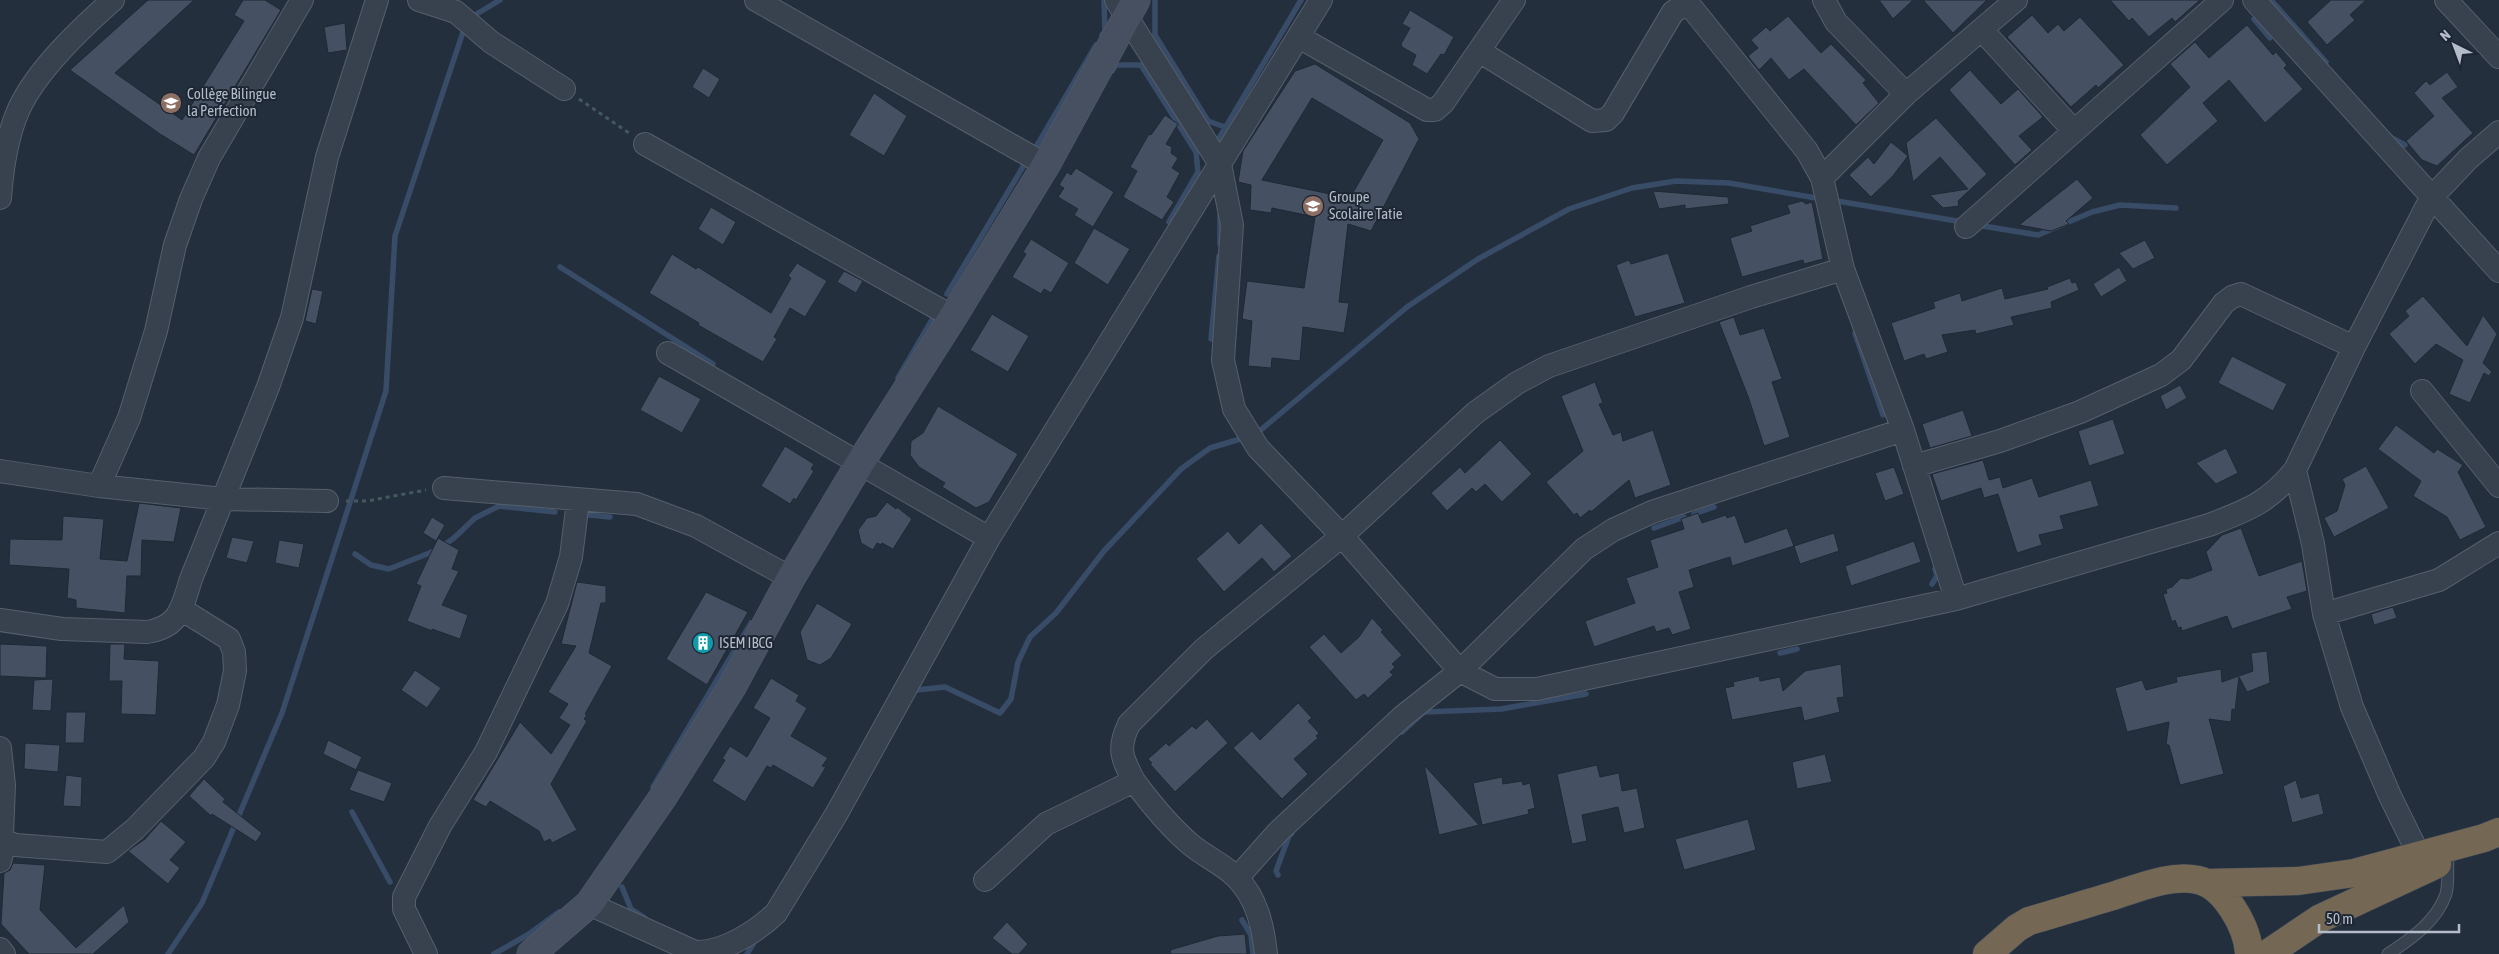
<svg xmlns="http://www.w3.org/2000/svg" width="2499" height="954" viewBox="0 0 2499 954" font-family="'Asap Condensed',sans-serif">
<rect width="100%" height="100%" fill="#242f3e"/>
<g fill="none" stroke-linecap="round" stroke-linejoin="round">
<!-- stream -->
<path stroke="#394c67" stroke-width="5.5" d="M1155,0V35L1208,121L1225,127
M2271,0L2326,62
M470,18L500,0
M2254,19L2270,38
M1102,35L1105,31L1104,0
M1112,71L1116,65H1141L1196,152L1198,172L1169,222
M2390,137L2405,145
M1218,140L1301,0
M1036,147L1096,45
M1831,200L1963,222
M1977,225L2038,235L2092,212L2120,205L2176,208
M1220,244V216
M560,267L713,364
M947,294L1024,165
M1855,333L1883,415
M1211,339L1219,256
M898,378L936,313
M1256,434L1407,307L1478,259L1569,209L1632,188L1676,181L1729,183L1822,199
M580,514L610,517
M1694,514L1714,507
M1654,528L1684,517
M355,554L371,565L389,569L437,550L454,538L475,518L499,506L555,512
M1932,584L1937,576L1935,569
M1780,653L1797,649
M913,693L916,690L945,687L1000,713L1011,699L1018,662L1030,637L1056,613L1104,551L1181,469L1210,448L1247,437
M1402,732L1424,712L1501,709L1586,694
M653,787L751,623
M352,812L390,882
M1278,875L1276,871L1289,836L1292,833
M622,887L631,909L645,918
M1242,920L1251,935L1253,954
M168,954L202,903L282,713L386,391L395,236L465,26
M494,954L529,934L559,912
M747,954L756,939"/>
</g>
<!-- building -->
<path fill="#455162" stroke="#1f2835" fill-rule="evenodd" d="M148,0H194L115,73L182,120L244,21L234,15L243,0H265L281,10L194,155L160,134L70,70Z
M1879,0H1913L1893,19Z
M1923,0H1987L1953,33Z
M2110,0H2200L2175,22L2172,18L2149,37L2132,18L2129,21Z
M2331,0H2366L2350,15L2355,20L2327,45L2307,22Z
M1410,10L1454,37L1444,55L1441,54L1427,74L1412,65L1416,55L1402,47L1401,44L1410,28L1402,24Z
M2032,15L2048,33L2058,24L2064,31L2080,17L2124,65L2098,88L2096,85L2071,107L2007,37Z
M1788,16L1821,53L1831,44L1866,80L1863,83L1879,103L1856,125L1804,69L1789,80L1771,58L1759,70L1748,56L1758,48L1751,40L1766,27L1770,31Z
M345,23L347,50L328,53L324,27Z
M2247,25L2273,55L2276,52L2287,65L2284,68L2303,89L2265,123L2229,80L2203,103L2218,121L2167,165L2140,135L2190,87L2170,64L2195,42L2209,58Z
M1315,64L1410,123L1419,139L1371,231L1348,224L1339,302L1349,303L1344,333L1303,327L1300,361L1272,358L1271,368L1248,366L1252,321L1242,319L1247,281L1304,288L1315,217L1272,208L1271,213L1250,210L1251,185L1238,182L1243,151L1295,71ZM1312,98L1383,140L1350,198L1262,180Z
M703,68L720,79L709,98L692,87Z
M1970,70L2001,104L2018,89L2043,117L2019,136L2032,150L2015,165L1949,90Z
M2447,72L2458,87L2442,98L2473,133L2437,166L2422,160L2406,141L2434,116L2414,93L2426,81L2430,85Z
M874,93L907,116L884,156L849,135Z
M1165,115L1178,124L1166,144L1172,147L1171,153L1178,158L1172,168L1180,173L1167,197L1174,202L1162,220L1123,197L1137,171L1130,167L1149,134L1151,135Z
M1936,118L1987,174L1958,201L1959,206L1943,208L1930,195L1968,189L1940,157L1913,182L1906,143Z
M1891,142L1908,156L1892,177L1871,197L1849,175L1868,157L1874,164Z
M1076,168L1114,192L1093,227L1074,215L1078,209L1058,197L1064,188L1059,185L1067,172L1071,175Z
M2077,179L2093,198L2066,221L2069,224L2051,231L2019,225Z
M1653,191L1728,197L1729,204L1685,209V205L1659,209Z
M1802,201L1806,204L1812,202L1823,259L1804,264L1803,260L1742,277L1730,238L1752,231L1750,226L1790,213L1787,205Z
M711,207L736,222L723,245L698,229Z
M1094,228L1130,249L1108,285L1074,263Z
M1031,239L1069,263L1051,293L1044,289L1041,294L1012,277L1026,254L1023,252Z
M2145,240L2155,258L2133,269L2119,253Z
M1668,253L1685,303L1635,317L1616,265L1629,260L1631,264Z
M672,254L696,269L698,267L771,313L791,278L788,276L797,263L827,281L805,317L790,308L774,337L777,339L763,362L698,325L699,323L649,293Z
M2119,267L2127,281L2101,297L2093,284Z
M844,271L863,281L856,293L837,282Z
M2070,278L2072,283L2076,282L2079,290L2051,302L2052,308L2011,317L2014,325L1976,334L1975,330L1942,335L1948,352L1926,359L1924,354L1904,361L1891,323L1935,308L1933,302L1960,293L1962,301L2002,288L2005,299L2048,289L2047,287Z
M312,289L323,291L316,324L305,321Z
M2423,296L2467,346L2483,315L2497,334L2483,363L2492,372L2489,376L2484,373L2470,403L2449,394L2463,360L2436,344L2415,364L2389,334L2409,316L2405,311Z
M992,314L1029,336L1008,372L970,350Z
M1734,317L1740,335L1764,328L1782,379L1772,382L1790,437L1764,446L1749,399L1719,322Z
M2232,356L2287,384L2273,411L2218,383Z
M659,376L701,399L682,433L640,410Z
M1595,382L1603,403L1599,404L1613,435L1621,432L1623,441L1653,430L1671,485L1635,498L1629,480L1591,512L1590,510L1580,518L1577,513L1574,515L1546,482L1583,451L1561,396Z
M2180,385L2187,398L2166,410L2160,396Z
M938,406L1018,454L989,502L976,508L942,487L945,483L919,467L910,455L911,441L923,433Z
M1963,410L1972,436L1930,448L1922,424Z
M2113,419L2125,454L2089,466L2078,431Z
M2396,425L2434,453L2437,449L2463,465L2458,472L2486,527L2460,540L2447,517L2413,496L2421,481L2378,449Z
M1500,440L1532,474L1502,502L1485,484L1476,492L1472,488L1447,511L1431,493L1460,467L1465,473Z
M785,446L814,464L811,469L814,471L796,500L794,498L790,504L761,486Z
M2226,448L2238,473L2216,484L2196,463Z
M1983,460L1989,480L2000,477L2003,488L2032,478L2039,497L2091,480L2099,506L2060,516L2064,529L2039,535L2042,545L2017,553L1998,494L1984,498L1981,488L1941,501L1932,474Z
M2366,466L2389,508L2334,537L2324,518L2337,511L2345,485L2342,479Z
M1894,467L1904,494L1885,501L1875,473Z
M887,502L896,509L897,507L912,519L893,549L882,543L881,545L877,543L873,550L861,543L858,530L867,518L876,516Z
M139,503L181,508L174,542L142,540L141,576H127L125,613L76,608V600L67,598L69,569L9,565L10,539L62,540L63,516L104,519L100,559L127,561Z
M1698,513L1702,523L1726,515L1727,518L1735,515L1745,543L1787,528L1794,546L1732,566L1730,557L1689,570L1694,587L1679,592L1691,629L1672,635L1669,628L1656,632L1654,626L1594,647L1585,621L1635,603L1626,578L1658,567L1650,540L1684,529L1681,519Z
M432,517L445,525L436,541L423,533Z
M1261,523L1292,556L1274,572L1262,558L1224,592L1196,559L1228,531L1239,544Z
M2241,528L2259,576L2302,561L2307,591L2287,597L2292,609L2232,629L2227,616L2182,631L2181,627L2178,628L2175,620L2172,622L2163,594L2167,593L2166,589L2172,587L2181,578L2188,579L2212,570L2206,552L2222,535Z
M1834,533L1839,551L1800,564L1794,546Z
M232,537L254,541L247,563L226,558Z
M438,538L459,550L452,569L459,571L442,605L468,615L460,639L432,629V631L407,621L421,586L416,584Z
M279,540L304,544L299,568L275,563Z
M1914,541L1921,562L1851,586L1845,566Z
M577,582L606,586V603H601L589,653L612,666L585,714L587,715L584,719L587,721L551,784L577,830L552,843L550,839L544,842L539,831L490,801L486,807L473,800L520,722L551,754L570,725L559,718L568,704L548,692L576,646L561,644Z
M706,592L748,612L707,685L666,659Z
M817,603L852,624L831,658L820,665L807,660L800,632Z
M2393,607L2397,618L2374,625L2371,614Z
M1372,618L1383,630L1381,632L1402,655L1392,664L1395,667L1390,672L1393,675L1368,698L1364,694L1356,700L1309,647L1324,634L1341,653L1359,637Z
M0,644L47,646L46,678L0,676Z
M110,644H125L124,659L159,661L156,715L121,714L122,681H109Z
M2267,651L2270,683L2247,692L2239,677L2235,710L2232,709L2231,722L2209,719L2224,774L2180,785L2169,745H2166L2169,722L2127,732L2115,688L2142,680L2146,690L2177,682L2176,677L2221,669L2222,682L2253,671L2251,653Z
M1841,664L1844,697L1837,698L1840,712L1804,721L1801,707L1732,720L1725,688L1734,686L1733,682L1759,676L1760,681L1780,677L1783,691L1805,671Z
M415,670L441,688L427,708L401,690Z
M771,678L799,695L796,701L807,708L791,736L828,758L822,766L826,767L813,788L773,765L771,768L767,766L745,802L712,781L725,760L722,759L730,746L747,757L770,718L753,708Z
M53,679L51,711L32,710L34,680Z
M1298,703L1312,718L1308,721L1319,733L1316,736L1318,738L1294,759L1308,774L1282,799L1233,748L1252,731L1260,740Z
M66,712H86L84,743H65Z
M1207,719L1228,743L1175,792L1150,764L1152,763L1148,759L1166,743L1169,746L1192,726L1196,729Z
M328,740L362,757L356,770L323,754Z
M25,743L60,745L58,772L24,769Z
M1825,754L1832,782L1797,789L1792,762Z
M1424,765L1479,825L1439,835Z
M1597,765L1600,777L1619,773L1622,791L1637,788L1645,828L1624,833L1618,807L1582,815L1587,841L1572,844L1557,774Z
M358,770L392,783L384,802L349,790Z
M66,775L82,777L81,807L63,806Z
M1502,777L1503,784L1522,781L1523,785L1530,783L1535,808L1528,810L1529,814L1482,825L1473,783Z
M204,779L225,799L223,802L262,833L256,842L212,814L211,816L189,796Z
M2296,780L2301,798L2319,793L2324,814L2292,823L2283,786Z
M1748,819L1756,850L1684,870L1675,839Z
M161,821L186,842L170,860L180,868L168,884L128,851L145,839Z
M13,863L45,865L40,910L76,948L124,905L129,922L93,954H29L1,924L4,873L10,870Z
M1007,922L1028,944L1019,954H1012L992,938Z
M1245,934L1247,954H1171L1170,950L1218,936Z"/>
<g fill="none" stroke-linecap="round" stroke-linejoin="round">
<!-- lane casing -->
<g stroke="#565f6c" stroke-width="13">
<path id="lane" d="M2388,954C2411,939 2437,921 2446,894C2449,884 2447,869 2448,859"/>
</g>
<!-- street casing -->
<g stroke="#565f6c" stroke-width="24">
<path id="street" d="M419,0L456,12L491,42L564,89
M756,0L1046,165
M1116,0L1220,164L1232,225L1223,360L1234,409L1258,448L1342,536L1460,671L1495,689H1537L1956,599L2209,525C2248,510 2268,503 2295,470
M1824,0L1836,22L1906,94
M2254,0L2499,271
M2446,0L2499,57
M1982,30L2074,131
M1299,37L1427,110H1435L1443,103L1514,0
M645,144L953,317
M1822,178L1906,94L2016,0
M0,198C2,170 6,142 16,116C32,74 80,29 113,0
M1966,227L2222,0
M668,353L989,538
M2422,391L2499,486
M1903,430L1956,599
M1914,466L2000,441L2080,412L2161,375L2181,360L2224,303L2232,297L2241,294L2354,347
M0,471L99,486L223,499L327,501
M99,486L129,418L156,331L175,245L191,199L209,158L302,0
M444,488L637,504L696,526L791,578
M2324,614L2439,580L2499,543
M0,620L62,629L147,632C180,627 182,607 191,579L268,387L292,318L327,157L377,0
M0,748L4,785L2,835L5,841L0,861
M1134,781C1151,804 1168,825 1190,844C1204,856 1223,864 1236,877C1257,898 1263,926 1266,954
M5,841L15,845L107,852L135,829L204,758L214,742L228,705L235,671L234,652L229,639L181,609
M2419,855L2390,796L2352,707L2324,614L2313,544L2295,470L2354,347L2431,198L2468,159L2499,132
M1237,878L1278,832L1402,717L1460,671L1584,549L1613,530L1652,512L1903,430L1843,269L1822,178L1807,151L1691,7H1681L1673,12L1613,113L1606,120L1592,121L1479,51
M985,880L1046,824L1134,781C1122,758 1117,749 1129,724L1204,649L1342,536L1475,413L1517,383L1549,366L1751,297L1843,269
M589,904L695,952C723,953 756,932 776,913L837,813L989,538L1321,0
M0,949L4,954
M426,954L404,909V897L440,826L486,752L557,604L571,557L578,501"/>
</g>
<!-- secondary casing -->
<g stroke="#565f6c" stroke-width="29">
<path id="secondary" d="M531,954L589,904L663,797L732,687L791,578L860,463L953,317L1046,165L1136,0"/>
</g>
<!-- highway casing -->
<g stroke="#434c59" stroke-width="29">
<path id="highway" d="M2207,883L2298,881L2354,873L2484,838L2499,832
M1987,954L2017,928L2029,921C2057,913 2085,904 2113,896C2139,888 2170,874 2198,880C2225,886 2248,928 2249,954
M2267,954L2319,919L2437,864"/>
</g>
<!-- path -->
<path stroke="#44595c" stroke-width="3" stroke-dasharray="4 4" stroke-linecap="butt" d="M579,99L629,133
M346,501H367L426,490"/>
<!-- lane -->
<use href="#lane" stroke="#38414e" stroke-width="11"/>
<!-- street -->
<use href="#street" stroke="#38414e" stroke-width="22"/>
<!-- secondary -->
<use href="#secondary" stroke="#465061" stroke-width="28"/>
<!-- highway -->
<use href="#highway" stroke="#746855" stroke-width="28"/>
</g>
<!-- icons -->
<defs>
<g id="school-disc" transform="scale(1.125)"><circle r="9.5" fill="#8d6e63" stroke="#1d2633"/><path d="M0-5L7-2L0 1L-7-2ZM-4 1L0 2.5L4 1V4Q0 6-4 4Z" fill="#fff"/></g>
<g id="building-disc" transform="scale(1.125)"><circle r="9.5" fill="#0f9aa8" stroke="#1d2633"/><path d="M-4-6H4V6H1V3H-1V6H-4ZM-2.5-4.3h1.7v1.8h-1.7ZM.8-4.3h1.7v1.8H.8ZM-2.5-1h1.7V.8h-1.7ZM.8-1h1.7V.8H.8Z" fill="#fff"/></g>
</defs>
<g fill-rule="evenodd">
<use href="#school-disc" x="171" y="103"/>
<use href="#school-disc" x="1313" y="206"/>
<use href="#building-disc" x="703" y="643"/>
</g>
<g text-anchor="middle" stroke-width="4" stroke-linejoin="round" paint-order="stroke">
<!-- poi labels -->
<g font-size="15" fill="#b4bcc9" stroke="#1d2633" text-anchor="start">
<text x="187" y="99">Collège Bilingue<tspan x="187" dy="17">la Perfection</tspan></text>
<text x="1329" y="202">Groupe<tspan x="1329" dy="17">Scolaire Tatie</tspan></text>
<text x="719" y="648">ISEM IBCG</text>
</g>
</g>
<!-- north arrow -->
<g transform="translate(2454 45) rotate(318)" stroke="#1d2633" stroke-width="4" paint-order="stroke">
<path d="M0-4L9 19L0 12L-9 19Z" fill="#b4bcc9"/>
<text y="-8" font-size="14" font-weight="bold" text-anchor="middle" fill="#b4bcc9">N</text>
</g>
<!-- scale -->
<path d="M2319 924v8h140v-8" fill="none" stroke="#b4bcc9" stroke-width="2.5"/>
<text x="2326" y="924" font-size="15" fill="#b4bcc9" stroke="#1d2633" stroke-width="4" paint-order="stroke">50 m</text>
</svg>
